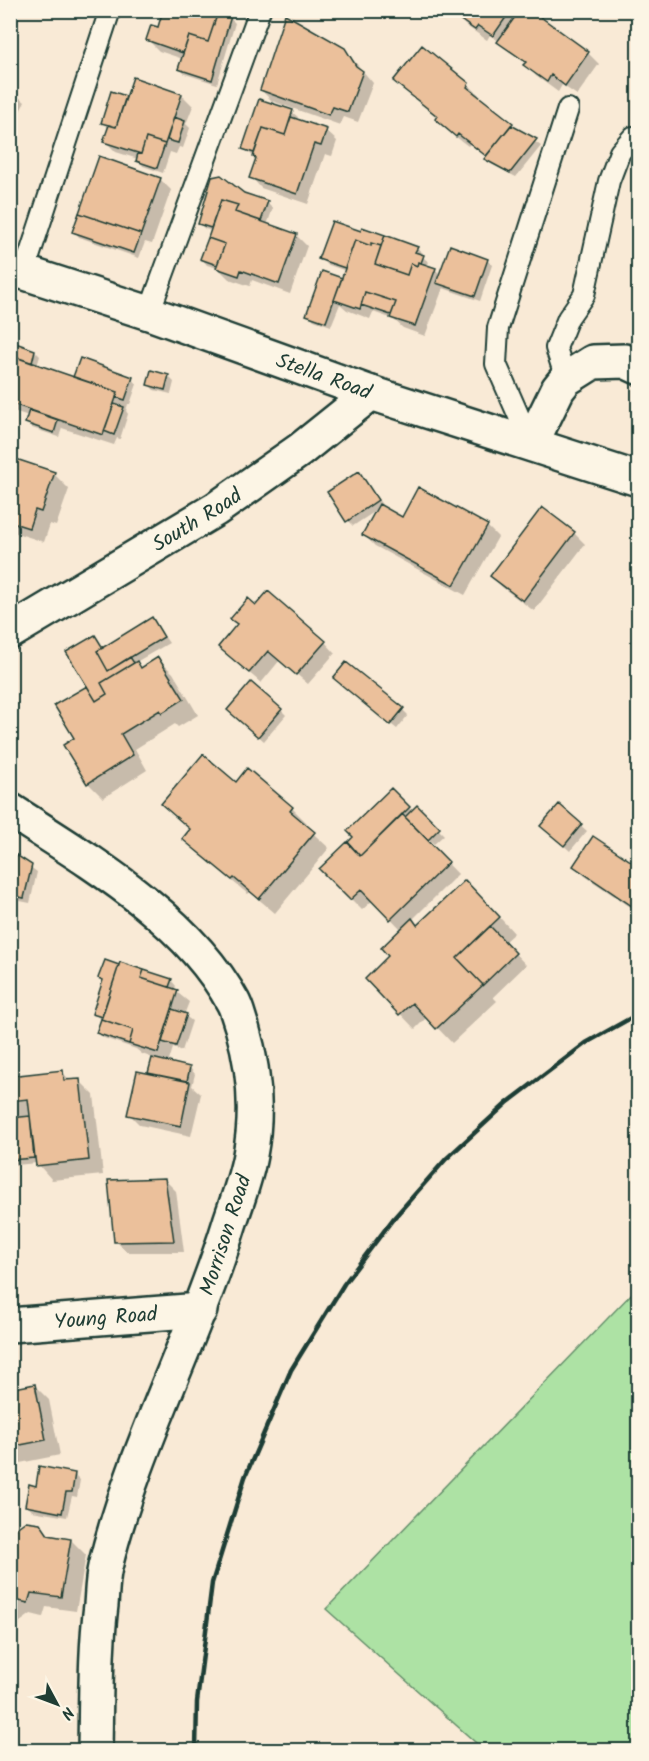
<svg xmlns="http://www.w3.org/2000/svg" width="649" height="1761" viewBox="0 0 649 1761" font-family="Kalam,sans-serif">
<rect width="100%" height="100%" fill="#f9ead6"/>
<filter id="ink" filterUnits="userSpaceOnUse"><feTurbulence type="fractalNoise" baseFrequency=".0167" numOctaves="2"/><feDisplacementMap in="SourceGraphic" scale="12" xChannelSelector="R" yChannelSelector="G"/><feConvolveMatrix kernelMatrix="1 2 1 2 8 2 1 2 1" color-interpolation-filters="sRGB"/></filter>
<g filter="url(#ink)">
<!-- green -->
<path fill="#ade2a4" stroke="#66906c" stroke-width="1.5" d="M638,1287V1750H484L326,1609Z"/>
<!-- shadow -->
<path fill="#0003" d="M165,10H230L229,17L235,23L217,84L185,74L180,69L183,59L159,51L148,40L159,29Z
M366,10H382L380,15Z
M452,10H528L588,53L599,64L577,95L562,85L558,92L536,76L526,64L500,42L490,35L487,40L465,25Z
M344,49L373,83L358,122L344,117L340,125L272,101L261,90Z
M395,81L468,84L479,95L478,97L519,131L541,146L516,177L491,164L486,159L487,157L470,144L468,146L447,130L436,119L438,117Z
M10,90L25,102L14,122L17,125L10,136Z
M182,95L193,106L186,124L190,128L183,148L179,147L176,154L170,152L163,173L143,166L138,159L116,152L105,141L108,128L103,122L125,97L127,99Z
M260,101L292,112L298,117L296,121L326,131L337,141L332,156L325,154L308,204L261,188L251,177L257,159L244,149Z
M160,179L171,190L152,244L145,242L139,258L79,237L74,231Z
M214,179L243,195L268,203L273,208L267,225L296,235L307,246L290,294L252,280L250,286L229,279L218,268L207,265L202,259L212,231L205,229L199,223Z
M363,229L417,248L423,253L421,256L429,262L427,266L435,269L441,275L487,260L492,265L480,301L443,288L425,336L403,328L393,319L373,312L370,319L347,310L340,304L331,326L314,320L308,314L342,280L346,271L326,264L320,259L362,233Z
M10,343L35,351L40,356L37,366L74,379L132,378L137,384L130,404H128L126,411L128,414L120,439L117,438L114,445L62,428L59,437L32,428L26,422L29,416L10,410Z
M168,376L174,382L171,394L154,390L148,384Z
M10,459L54,474L69,489L56,526L50,524L44,542L10,531Z
M359,473L383,506L403,519L487,526L498,537L465,595L375,546L364,535L377,510L353,526L348,521Z
M543,509L574,533L585,544L534,611L502,587L492,576Z
M256,607L325,642L335,653L308,684L280,660L261,683L231,657Z
M152,619L169,643L136,662L142,669L158,659L173,673L198,715L178,727L175,724L135,749L147,770L103,798L88,783L76,739L89,687L95,637L104,649Z
M340,684L403,710L408,715L397,729Z
M281,710L286,715L264,741L235,715Z
M236,784L292,808L307,823L305,826L329,848L275,913L250,892L248,894L199,854L184,839L191,830L163,804Z
M391,790L413,812L417,808L444,835L434,844L424,835L422,837L458,874L412,920L418,926L480,896L514,933L504,942L526,965L493,997L497,1001L452,1043L427,1017L415,1029L367,979L391,956L402,930L373,900L362,910L321,869L355,837Z
M559,806L587,831L570,851L548,831Z
M594,838L638,868V912L585,876L575,866Z
M10,852L37,872L30,903L10,899Z
M106,962L171,980L176,986L174,990L189,1002L184,1015L192,1021L182,1051L173,1048L168,1064L190,1068L195,1074L192,1086L201,1094L191,1136L140,1125L129,1114L149,1075L153,1058L142,1054L136,1049L104,1038L98,1033L102,1020L94,1014L104,981L100,977Z
M62,1072L71,1081L79,1080L94,1095L103,1175L52,1180L37,1163L16,1165L10,1160V1076Z
M165,1180L176,1191L184,1252H127L116,1241Z
M34,1385L49,1400L60,1455L10,1465V1390Z
M75,1475L80,1480L77,1497L72,1496L67,1517L32,1511L27,1505L37,1487Z
M40,1525L52,1537L71,1540L86,1555L76,1611L46,1607L43,1617L31,1614L20,1622L18,1634L10,1639V1530Z"/>
<!-- building -->
<path fill="#ebc09b" stroke="#1f3d34" stroke-width="1.5" d="M163,10H216L218,12L208,42L189,36L183,53L146,40L151,25L158,27Z
M511,10L493,36L478,26L475,30L452,14L454,10Z
M520,10H531L589,52L565,86L551,75L547,82L523,65L526,62L497,42Z
M218,12L231,16L212,80L178,69L189,36L208,42Z
M285,14L345,48L356,66L363,71L348,112L333,107L329,115L260,90Z
M422,45L469,83L467,87L513,123L486,156L458,134L456,137L435,119L437,116L393,81Z
M133,77L182,94L165,144L146,138L141,154L103,142L109,125L116,127Z
M111,91L126,96L116,127L101,123Z
M259,99L293,110L285,135L263,128L254,153L242,149Z
M174,117L185,121L178,143L167,140Z
M291,117L327,129L321,146L314,144L297,194L249,178L256,158L253,157L263,128L285,135Z
M511,125L537,139L510,173L484,159Z
M146,138L165,144L157,168L136,161L138,153L141,154Z
M99,156L161,178L141,234L79,213Z
M221,175L244,193L268,201L261,221L235,212L238,205L221,200L211,228L198,224L212,177Z
M221,200L238,205L235,212L297,234L279,284L241,270L239,276L216,268L225,244L208,238Z
M79,213L141,234L134,253L72,232Z
M332,221L361,231L362,227L385,235L381,246L371,243V246L355,240L345,268L318,259Z
M385,235L418,247L415,252L424,255L421,263L418,262L417,266L411,263L407,275L375,264Z
M208,238L225,244L217,265L200,259Z
M355,240L371,246V243L381,246L375,264L407,275L411,263L417,266L418,262L436,268L415,326L390,318L396,302L365,292L360,309L334,300Z
M450,245L488,259L475,296L436,283Z
M322,271L342,278L326,322L306,315Z
M365,292L396,302L391,315L361,305Z
M10,341L35,350L32,363L10,355Z
M10,355L118,392L103,435L10,403Z
M80,358L133,377L125,400L116,397L118,392L73,377Z
M151,370L169,375L165,390L147,385Z
M114,404L124,407L114,435L104,431Z
M29,410L58,420L54,433L25,423Z
M10,457L55,472L41,512L35,510L29,528L10,522Z
M359,471L378,500L346,522L327,492Z
M418,487L488,525L454,585L362,535L379,504L402,517Z
M542,507L575,532L523,601L490,576Z
M268,591L326,641L296,675L268,651L249,673L218,647L237,624L230,619L248,598L256,605Z
M152,617L164,637L108,671L97,651Z
M95,635L103,648L97,651L108,671L130,657L134,663L101,683L107,694L96,701L66,652Z
M158,657L184,699L162,713L160,710L121,734L133,755L87,784L63,745L74,738L54,705L87,686L96,701L107,694L101,683L137,661L141,668Z
M346,662L404,708L390,725L333,678Z
M251,682L282,709L258,737L227,710Z
M203,754L236,782L247,768L293,807L290,811L315,832L259,899L234,878L232,880L182,839L190,829L161,804Z
M391,788L410,807L360,856L348,842L353,837L347,831Z
M559,804L582,824L564,846L540,826Z
M417,805L440,828L428,840L405,817Z
M402,814L449,862L390,920L361,890L350,900L319,869L347,842L360,856Z
M593,836L638,866V910L573,866Z
M10,851L32,865L24,898L10,895Z
M465,880L500,917L457,958L483,985L436,1029L412,1003L399,1015L365,979L388,956L381,948L412,918L417,925Z
M490,926L516,953L483,985L457,958Z
M105,960L119,965L102,1017L92,1014L103,980L98,978Z
M120,962L144,970L141,978L178,990L158,1053L129,1044L133,1030L101,1019Z
M144,970L172,979L169,987L141,978Z
M172,1009L187,1014L176,1046L162,1042Z
M101,1019L133,1030L129,1044L96,1033Z
M152,1058L190,1067L187,1081L148,1073Z
M63,1070L64,1080L80,1079L89,1160L36,1166L28,1099L10,1101V1076Z
M137,1071L190,1082L181,1126L127,1115Z
M30,1116L34,1158L10,1160V1132L13,1131L11,1118Z
M165,1178L174,1241L114,1242L108,1180Z
M35,1384L46,1440L10,1447V1389Z
M39,1466L75,1473L72,1492H66L62,1513L25,1506L29,1484L36,1486Z
M26,1521L40,1523L48,1535L71,1539L61,1597L31,1593L28,1603L15,1600L10,1604V1528L15,1529Z"/>
<g fill="none" stroke-linecap="round" stroke-linejoin="round">
<!-- service casing -->
<g stroke="#1f3d34" stroke-width="24">
<path id="service" d="M24,272L110,10
M149,313L260,10
M566,379L556,348L568,318L584,295L609,181L620,152L633,137H638
M531,444L496,364L498,328L568,109"/>
</g>
<!-- minor casing -->
<g stroke="#1f3d34" stroke-width="38">
<g id="minor">
<path d="M531,444L558,389L566,379L593,362L625,361L638,367"/>
<path id="s1" d="M10,632L216,509L300,450L371,393"/>
<path d="M10,810C89,861 188,918 233,1002C237,1009 239,1019 242,1027C254,1068 258,1113 250,1155C246,1178 237,1201 230,1222C194,1339 134,1448 105,1567C102,1580 102,1593 101,1605C95,1653 96,1702 95,1750"/>
<path id="s2" d="M10,1325L200,1310"/>
</g>
</g>
<!-- secondary casing -->
<g stroke="#1f3d34" stroke-width="38">
<g id="secondary">
<path id="s3" d="M10,268L149,313L371,393L638,479"/>
</g>
</g>
<!-- service -->
<use href="#service" stroke="#fcf5e5" stroke-width="20"/>
<!-- minor -->
<use href="#minor" stroke="#fcf5e5" stroke-width="33"/>
<!-- secondary -->
<use href="#secondary" stroke="#fcf5e5" stroke-width="33"/>
<!-- rail -->
<path stroke="#1f3d34" stroke-width="4.5" d="M196,1750L197,1702L212,1583L245,1477L291,1370L344,1284L393,1219L446,1159L507,1103L586,1043L638,1014"/>
</g>
</g>
<g text-anchor="middle" stroke-width="4.5" stroke-linejoin="round" paint-order="stroke">
<!-- street labels -->
<g font-size="21" fill="#1f3d34" stroke="#fcf5e5">
<text dy="7" stroke="none"><textPath href="#s3" startOffset="332">Stella Road</textPath></text>
<text dy="7" stroke="none"><textPath href="#s1" startOffset="218">South Road</textPath></text>
<text transform="translate(225 1235) rotate(-72)" y="7">Morrison Road</text>
<text dy="7" stroke="none"><textPath href="#s2" startOffset="96">Young Road</textPath></text>
</g>
</g>
<!-- margin -->
<rect width="649" height="1761" fill="none" stroke="#fcf5e5" stroke-width="36"/>
<rect x="18" y="18" width="613" height="1725" fill="none" stroke="#1f3d34" stroke-width="2" filter="url(#ink)"/>
<!-- north arrow -->
<g transform="translate(57 1704) rotate(131)" stroke="#fcf5e5" stroke-width="4.5" paint-order="stroke">
<path d="M0-4.5L10 22L0 15L-10 22Z" fill="#1f3d34"/>
<text y="-9" font-size="16" font-weight="bold" text-anchor="middle" fill="#1f3d34">N</text>
</g>
</svg>
